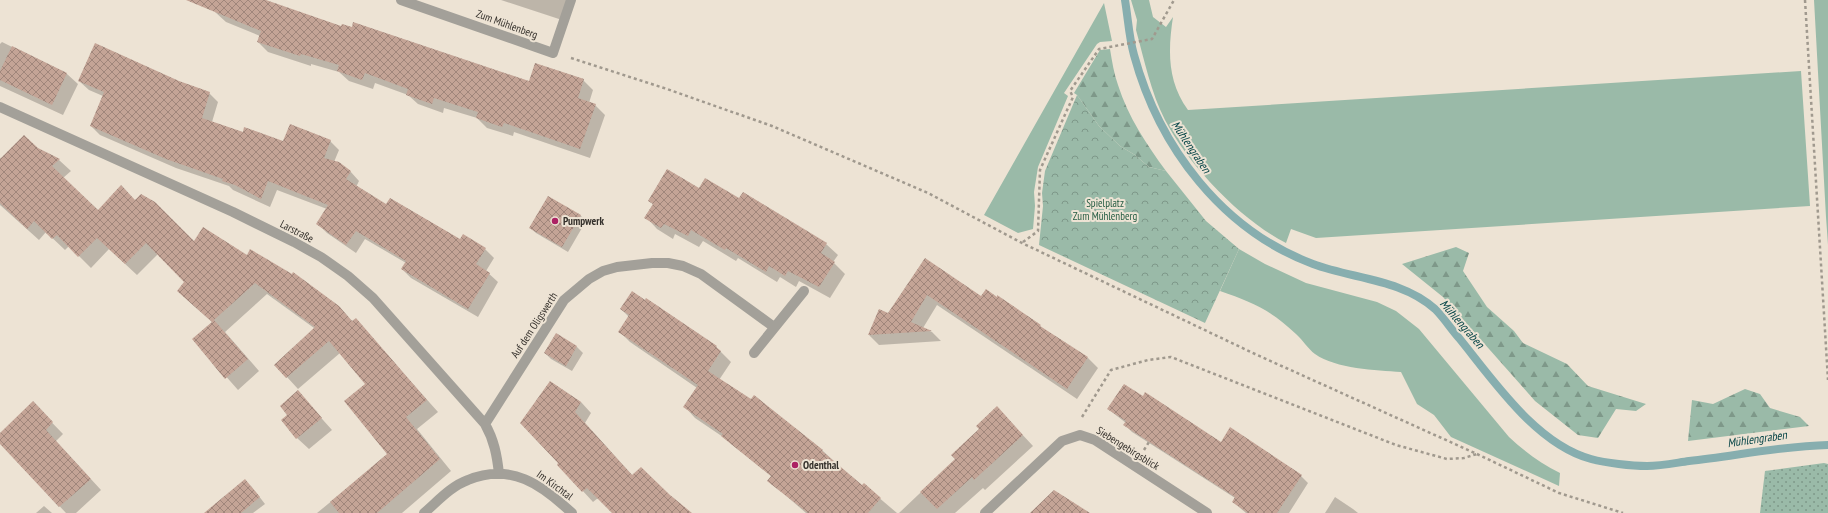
<svg xmlns="http://www.w3.org/2000/svg" width="1828" height="513" viewBox="0 0 1828 513" font-family="'PT Sans Narrow',sans-serif">
<defs>
<pattern id="forest-firs" width="22" height="20" patternUnits="userSpaceOnUse"><rect width="22" height="20" fill="#9abaa8"/><path d="M5 1l3.5 6h-7zM16 11l3.5 6h-7z" fill="#7e9889"/></pattern>
<pattern id="park-crowns" width="20" height="18" patternUnits="userSpaceOnUse"><rect width="20" height="18" fill="#9abaa8"/><path d="M2 6a3 3 0 1 1 6 0M12 15a3 3 0 1 1 6 0" fill="none" stroke="#7e9889"/></pattern>
<pattern id="garden-dots" width="8" height="8" patternUnits="userSpaceOnUse"><rect width="8" height="8" fill="#9abaa8"/><path d="M2 2h.1M6 6h.1" fill="none" stroke="#7e9889" stroke-width="1.8" stroke-linecap="round"/></pattern>
<pattern id="building-cross-hatch" width="8" height="8" patternUnits="userSpaceOnUse"><rect width="8" height="8" fill="#c4a496"/><path d="M0 0l8 8M0 8l8-8" fill="none" stroke="#a0867b"/></pattern>
</defs>
<rect width="100%" height="100%" fill="#ede3d4"/>
<!-- grass -->
<path fill="#9abaa8" d="M1131,0H1149L1153,17L1166,27L1173,17C1168,50 1167,81 1188,110L1801,71L1810,206L1316,238L1291,229L1286,243C1241,220 1189,166 1165,120C1151,93 1144,59 1136,30L1137,20Z
M1814,0H1828V245L1826,217Z
M1104,3L1112,41L1100,42L1097,44L1064,93L1068,96L1038,167L1034,192L1035,206L1033,229L1018,233L984,215Z
M1239,249L1265,264L1306,283L1377,302L1396,311L1419,329L1509,437C1524,451 1541,464 1560,473L1559,486L1451,437L1434,415L1417,404L1401,372C1376,370 1336,369 1315,354C1308,349 1303,340 1296,334C1271,310 1252,302 1220,291Z"/>
<!-- forest -->
<path fill="url(#forest-firs)" d="M1110,49C1112,61 1114,74 1118,85C1128,117 1147,145 1166,171L1149,167L1135,155L1120,146L1099,126L1077,95L1074,93L1100,50Z
M1456,247L1469,253L1463,271L1487,307L1514,331L1523,343L1567,364L1588,386L1646,404L1636,411L1616,409L1598,438L1578,435L1535,401L1443,297L1402,264Z
M1745,389L1760,394L1770,408L1800,417L1809,426L1688,441L1692,400L1713,404Z"/>
<!-- park -->
<path fill="url(#park-crowns)" d="M1077,95L1099,126L1120,146L1135,155L1149,167L1166,171L1206,221L1239,249L1205,323L1039,245L1043,206L1042,193L1045,171Z"/>
<!-- garden -->
<path fill="url(#garden-dots)" d="M1824,463L1828,464V513H1760L1765,471Z"/>
<!-- shadow -->
<path fill="#0003" d="M220,0H263L342,27L530,82L583,80L593,90L589,103L595,105L605,115L590,158L514,132L513,136L487,128L477,118L444,108L443,113L418,104L408,95L375,83L373,89L349,81L339,72L311,64V66L268,52L258,42L260,36L226,22L215,12Z
M501,0H568L562,20Z
M2,42L67,74L78,84L63,115L0,86V44Z
M79,81L178,82L209,93L218,102L212,122L243,133L284,143L330,141L339,150L334,162L350,171L359,181L356,187L387,205L460,240L485,249L494,258L486,271L498,282L478,317L411,278L402,269L406,263L365,239L356,253L327,233L318,224L327,209L277,190L270,207L233,190L229,186L176,168L100,135L91,126L103,96L89,90Z
M37,149L59,160L71,171L63,178L98,212L135,201L194,243L247,256L338,307L353,322L356,320L438,412L417,429L451,471L402,513H317L389,454L367,384L340,353L298,389L287,377L314,328L267,294L225,332L259,371L238,390L193,339L212,322L190,302L186,282L158,254L137,275L109,249L91,268L69,246L65,250L46,232L39,240L0,205V158Z
M699,190L740,200L826,244L838,255L833,262L845,274L830,298L799,281L796,287L780,277L777,282L738,258L736,261L703,241L699,247L675,234L673,239L657,229L646,217L653,204L649,201Z
M580,215L586,221L568,252L536,233L530,228Z
M925,259L981,298L1040,326L1046,331L1088,358L1098,368L1077,399L937,305L923,328L932,332L941,341L879,345L869,335L879,310L888,314Z
M621,309L716,347L731,362L719,380L751,400L754,396L823,451L862,487L864,485L897,513H806L769,481L772,477L723,437L695,418L685,407L697,388L630,342L620,332L629,317Z
M556,335L577,347L583,353L572,371L551,359L545,353Z
M550,382L581,402L591,413L585,423L633,476L669,496L691,513H613L598,498L593,502L558,464Z
M298,392L332,430L309,449L297,438L289,415Z
M33,403L63,434L56,441L101,490L76,513H66L0,443V435Z
M1108,409L1221,443L1301,476L1308,483L1289,513H1246L1233,502L1235,498L1132,432L1125,425L1126,423Z
M1008,419L1033,446L985,490L983,488L955,513H899L956,459Z
M251,486L265,504L253,513H206Z
M1335,497L1353,509L1358,513H1325Z
M44,506L52,513H36Z"/>
<g fill="none" stroke-linecap="round" stroke-linejoin="round">
<!-- stream -->
<path stroke="#87aeaf" stroke-width="8" d="M1125,0C1128,18 1129,38 1134,55C1159,147 1222,230 1313,264C1353,279 1402,279 1435,309C1444,318 1451,329 1459,338C1494,381 1536,444 1591,459C1606,463 1631,466 1647,466C1661,466 1675,463 1689,461C1735,456 1781,446 1828,445"/>
</g>
<!-- building -->
<path fill="url(#building-cross-hatch)" d="M186,0H266L341,26L342,24L352,27L353,22L529,81L535,63L584,79L578,98L596,104L580,149L504,123L502,127L476,118L478,112L434,98L432,104L406,95L408,89L365,73L362,80L337,71L339,65L301,54L300,56L257,42L261,31Z
M95,43L179,81L210,92L202,118L243,132L244,127L283,141L290,124L331,140L324,158L339,162L351,171L346,179L386,204L390,198L460,239L463,234L486,248L476,264L490,273L468,309L401,269L406,261L356,231L346,245L316,224L328,205L268,181L261,199L235,185L222,181L223,179L166,159L90,126L104,92L78,81Z
M12,46L67,73L52,105L0,80V71Z
M24,135L38,148L60,159L52,166L98,210L121,185L135,200L141,194L155,202L194,241L203,227L247,255L250,249L292,274L293,272L339,306L352,321L356,318L427,400L406,417L440,459L377,513H339L330,502L387,454L344,401L365,384L329,341L286,378L274,365L315,327L255,283L214,320L248,359L225,379L192,339L212,322L177,291L184,282L146,243L125,264L97,238L78,257L57,235L52,239L34,221L27,229L0,203V159Z
M667,169L699,188L705,178L739,198L743,192L827,243L821,253L835,262L819,287L788,271L785,276L769,266L766,272L726,248L725,250L691,230L688,236L664,224L661,228L644,218L653,204L648,201Z
M548,196L581,215L562,247L529,228Z
M925,258L981,296L986,289L997,297V295L1041,325L1040,326L1088,357L1067,389L927,295L911,322L932,331L868,335L879,309L888,313Z
M632,291L645,300L646,298L717,346L716,347L721,351L708,371L751,399L754,395L823,450L822,451L862,485L864,483L881,498L868,513H808L767,481L771,476L721,436L723,434L683,407L698,385L618,332L629,315L620,309Z
M556,333L577,346L566,366L544,353Z
M550,381L581,402L575,412L632,475L641,467L670,495L692,513H612L587,488L582,492L557,465L558,463L520,423Z
M1124,384L1143,396L1145,392L1221,442L1230,427L1302,475L1277,513H1248L1232,502L1235,497L1123,425L1126,421L1107,409Z
M298,390L322,418L296,439L281,420L287,415L280,406Z
M33,401L53,422L46,430L91,479L59,507L0,444V433Z
M997,406L1023,435L974,480L972,477L937,509L920,492L955,459L951,455L979,429L976,426Z
M245,479L260,497L241,513H204Z
M1054,490L1090,513H1030Z"/>
<g fill="none" stroke-linecap="round" stroke-linejoin="round">
<!-- path -->
<path stroke="#a0998e" stroke-width="2.5" stroke-dasharray="3 3" stroke-linecap="butt" d="M1805,0L1828,380
M571,58L667,89L772,126L928,193L1022,243L1255,354L1477,454L1559,493L1623,513
M1023,242L1038,231L1040,170L1073,97L1070,91L1099,49L1152,39L1174,0
M1082,417L1111,370L1148,360L1171,357L1396,445L1447,459L1464,458L1477,454
M1144,450L1149,442"/>
<!-- minor -->
<path stroke="#a3a099" stroke-width="10" d="M401,0L553,53L571,0
M0,107L233,212L294,242L321,257L348,276L373,298L485,424C494,440 497,455 499,474
M754,353L804,291
M485,424L564,300L589,279L603,271L617,267L652,263H668L683,266L701,274L774,327
M424,513C437,502 451,486 468,480C511,462 542,485 572,513
M985,513L1062,441L1080,435L1095,440L1207,513"/>
</g>
<!-- markers -->
<g fill="#ac2264" stroke="#ede3d4" stroke-width="1.5">
<circle cx="555" cy="221" r="4"/>
<circle cx="795" cy="465" r="4"/>
</g>
<g text-anchor="middle" stroke-width="4" stroke-linejoin="round" paint-order="stroke">
<!-- street labels -->
<g font-size="11" fill="#35312c" stroke="#ede3d4">
<text transform="translate(507 24) rotate(20)" y="4">Zum Mühlenberg</text>
<text transform="translate(297 231) rotate(27)" y="4">Larstraße</text>
<text transform="translate(534 325) rotate(-57)" y="4">Auf dem Oligswerth</text>
<text transform="translate(1128 448) rotate(32)" y="4">Siebengebirgsblick</text>
<text transform="translate(555 485) rotate(36)" y="4">Im Kirchtal</text>
</g>
<!-- park labels -->
<g font-size="11" fill="#265d43" stroke="#ede3d4">
<text x="1105" y="207">Spielplatz<tspan x="1105" dy="13">Zum Mühlenberg</tspan></text>
</g>
<!-- poi labels -->
<g font-size="11" font-weight="bold" fill="#35312c" stroke="#ede3d4" text-anchor="start">
<text x="563" y="225">Pumpwerk</text>
<text x="803" y="469">Odenthal</text>
</g>
<!-- water labels -->
<g font-size="12" font-style="italic" fill="#064547" stroke="#ede3d4">
<text transform="translate(1191 147) rotate(56)" y="4">Mühlengraben</text>
<text transform="translate(1462 324) rotate(49)" y="4">Mühlengraben</text>
<text transform="translate(1757 439) rotate(-8)" y="4">Mühlengraben</text>
</g>
</g>
</svg>
